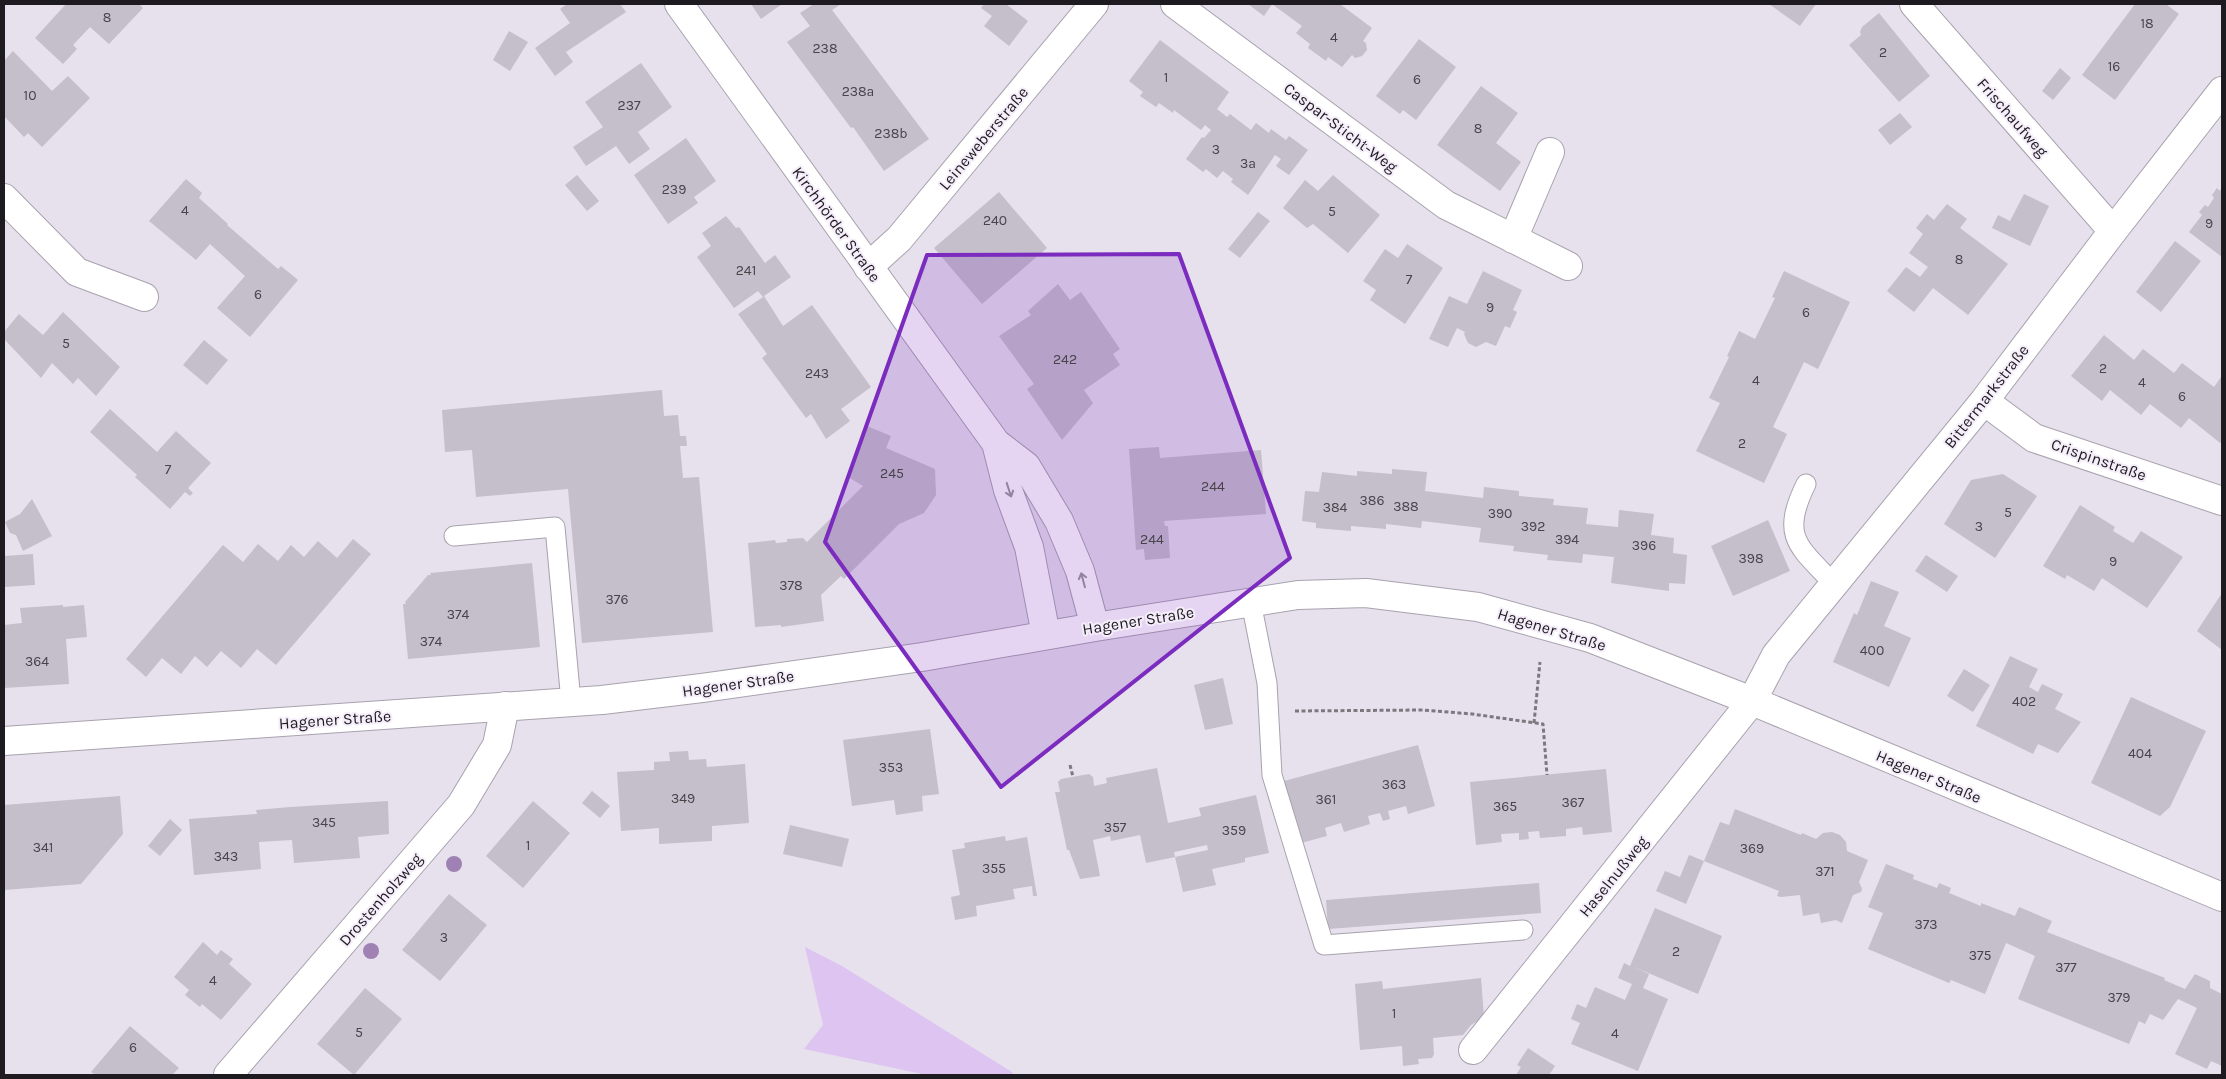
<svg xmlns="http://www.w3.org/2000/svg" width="2226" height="1079" viewBox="0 0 2226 1079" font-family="Karla,sans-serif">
<rect width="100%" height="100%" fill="#e7e0ed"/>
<!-- green -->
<path fill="#dec5f1" d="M805,947L842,966L1012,1072L1013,1075H927L804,1049L823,1025Z"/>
<!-- building -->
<path fill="#c5becb" d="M66,4H139L143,8L109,44L90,27L73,45L77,49L63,64L35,38Z
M567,4H620L626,12L566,52L573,62L555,76L535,48L570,23L560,9Z
M751,4H782L761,19Z
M814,4H841L832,10L929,139L884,171L853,127L851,128L787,42L810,26L800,13Z
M984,4H1006L1028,21L1009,46L984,26L992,16L981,8Z
M1248,4H1340L1372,28L1363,41L1366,43L1367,50L1362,56L1355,58L1352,55L1342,67L1328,57L1326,61L1308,48L1310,44L1296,33L1302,26L1272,4L1264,16Z
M1769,4H1816L1800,26Z
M2135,4H2166L2179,14L2115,100L2082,75Z
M1879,13L1930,76L1899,102L1849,45L1861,35L1860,32L1862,27Z
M509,31L528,42L510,71L493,60Z
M1419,39L1456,67L1416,120L1403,110L1400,114L1376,96Z
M1160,40L1229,92L1217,109L1227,117L1230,114L1251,130L1256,123L1269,133L1271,129L1286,140L1289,136L1308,150L1289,175L1276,166L1281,159L1275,155L1248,195L1231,182L1233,179L1223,171L1217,178L1206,169L1203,172L1186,159L1202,137L1204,138L1211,130L1205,125L1201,130L1174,110L1173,113L1159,103L1156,107L1140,96L1143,92L1129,81Z
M13,51L52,91L68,76L90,98L42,147L28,133L24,137L4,116V61Z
M641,63L672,107L638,132L650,149L629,164L616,146L586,166L573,147L603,127L585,102Z
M2060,68L2071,78L2053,100L2042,91Z
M1481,86L1518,113L1496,143L1521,162L1500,191L1437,145Z
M1900,113L1912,127L1890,145L1878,130Z
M686,138L716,181L694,197L698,203L668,224L634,175Z
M577,175L599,201L587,211L565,185Z
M1333,175L1380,215L1348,253L1313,224L1307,228L1283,208L1305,180L1318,191Z
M186,179L202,193L199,198L228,224L227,225L278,269L281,266L298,280L250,337L217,308L245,276L210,244L196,260L149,221Z
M2222,187V257L2189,232L2202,215L2199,212L2205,205L2208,207L2214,198L2212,195L2217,188L2220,191Z
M999,192L1047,248L982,304L934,248Z
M2024,194L2049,206L2030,246L1992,228L1998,215L2010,221Z
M1947,204L1967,219L1960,228L2008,264L1968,315L1933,288L1914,312L1887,291L1906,267L1920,277L1928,267L1909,253L1923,234L1916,228L1927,214L1934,220Z
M1258,212L1270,221L1240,258L1228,249Z
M726,216L736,228L739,227L765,263L775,255L791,277L764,296L783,326L812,305L871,387L841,409L850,421L826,439L811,414L806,418L762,358L767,354L738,314L763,297L758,291L734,308L697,257L711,246L702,233Z
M2175,241L2201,261L2161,312L2136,292Z
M1407,244L1443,268L1405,324L1370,300L1376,290L1363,281L1385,249L1398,258Z
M1483,271L1522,290L1513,310L1517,312L1510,328L1505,326L1496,346L1486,342L1476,347L1468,343L1464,334L1465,332L1457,328L1448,347L1429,339L1449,296L1467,304Z
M1784,271L1850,302L1818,369L1804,362L1773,427L1787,434L1764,483L1696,451L1720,403L1709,398L1729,357L1727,356L1739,331L1755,339L1775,298L1772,297Z
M1058,284L1070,300L1081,292L1120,349L1113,354L1120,365L1084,390L1093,403L1062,440L1027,389L1034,384L999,336L1031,315L1028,311Z
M63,312L120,367L96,396L78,378L73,384L52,363L41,378L4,339V332L19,314L43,335Z
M2104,335L2134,360L2143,349L2174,373L2182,363L2214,387L2221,377L2222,378V440L2220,443L2189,418L2181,428L2150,404L2141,415L2110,390L2102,401L2071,376Z
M204,340L228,360L207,385L183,365Z
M662,390L664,416L678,415L680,436H686L687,446H680L683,478L699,477L713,632L582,643L568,489L476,497L472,450L445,452L442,410Z
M110,409L157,452L176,431L211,463L188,488L193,493L190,496L185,492L170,509L135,477L137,475L90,432Z
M867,426L891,436L886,448L935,469L936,495L924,513L899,524L844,579L841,576L821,595L824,621L781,627V625L755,627L748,543L775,540L776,543L787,542V539L803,538L807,542L863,486L848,477Z
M1159,447L1160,458L1261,450L1266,514L1164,521L1165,526H1168L1170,558L1145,560L1144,549L1136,550L1129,449Z
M1392,469L1427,472L1425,491L1483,498L1484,487L1519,491V496L1554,499L1553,505L1588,508L1586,524L1618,527L1619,510L1654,514L1651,535L1674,538L1673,553L1687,555L1685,584L1669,583V591L1611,583L1614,557L1583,554L1582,563L1547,560L1548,555L1513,551L1514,546L1479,542L1481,528L1422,521L1421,528L1386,524V529L1351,526V531L1316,528V523L1302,521L1305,491L1319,492L1322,472L1357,476V471L1392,474Z
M2003,474L2037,496L1995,558L1944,524L1971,480Z
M32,499L52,536L23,551L16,535L10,533L5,522L20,514Z
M2080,505L2115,527L2113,531L2133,543L2141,531L2183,557L2147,608L2102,578L2094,591L2067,575L2065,579L2043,566Z
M1768,520L1790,571L1733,596L1711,546Z
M353,539L371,554L276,665L257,649L241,668L221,651L207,667L195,656L181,674L162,658L146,677L126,659L223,545L243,562L258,544L278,561L291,545L304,557L318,541L337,558Z
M33,554L35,585L4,587V556Z
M1926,555L1958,576L1947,592L1915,571Z
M532,563L540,647L408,659L403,604H406L405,602L428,575H431L430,573Z
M1871,581L1899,592L1884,626L1911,638L1889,687L1833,662L1854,613L1857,615Z
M2222,593V650L2197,631Z
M63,605V607L84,605L87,637L66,639L69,684L4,688V625L22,623L20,608Z
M2010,656L2038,669L2029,687L2038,692L2042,684L2063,694L2055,709L2081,722L2058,753L2038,744L2033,754L1976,726Z
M1964,669L1990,685L1973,712L1947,696Z
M1223,678L1233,724L1205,730L1194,685Z
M2131,697L2206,731L2170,807L2160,816L2091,783Z
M930,729L939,794L922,796L923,811L896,815L894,800L852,806L843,740Z
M1418,745L1435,806L1408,814L1406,806L1388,811L1390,819L1383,821L1380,813L1368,816L1370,824L1344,832L1341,823L1325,828L1327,836L1301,843L1284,781Z
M688,751L689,760L706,759L707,767L745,764L749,823L712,826V841L659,844V828L621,831L617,772L654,770V762L670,761L669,752Z
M1157,768L1168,823L1201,816L1199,808L1256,795L1269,853L1245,858V862L1212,869L1216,885L1183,892L1175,857L1208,850L1207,845L1174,852L1175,857L1146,863L1140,835L1111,841L1110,836L1093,840L1100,876L1080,879L1069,850H1067L1055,792H1060L1058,782L1061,779L1089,774L1093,777L1094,786L1107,783L1106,778Z
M1606,769L1612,832L1583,835L1582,827L1566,829V836L1540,838L1539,831L1528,832L1529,839L1519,840V833L1501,834L1502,842L1476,845L1470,782Z
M592,791L610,806L600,818L582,803Z
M120,796L123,834L81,884L4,890V805Z
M388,801L389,834L358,837L360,858L294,863L292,840L259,842L261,869L194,875L189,819L257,814L256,810L290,807Z
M533,801L570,833L523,888L486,856Z
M1735,809L1801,835L1802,833L1816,839L1823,833L1832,832L1840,835L1846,842L1847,851L1868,860L1859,882L1862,889L1861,892L1853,895L1842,923L1836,920L1821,923L1819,913L1803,916L1800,895L1781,897L1777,896L1779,891L1704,861L1720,822L1729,825Z
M170,819L182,830L160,856L148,846Z
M790,825L849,839L842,867L783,854Z
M1005,836L1006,841L1027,837L1037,896H1033L1032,886L1013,889L1015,899L976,906L977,916L955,920L951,897L960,895L952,850L965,848L964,843Z
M1689,855L1704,861L1686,904L1656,891L1665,871L1680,877Z
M1886,864L1914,875L1913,879L1937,888L1939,883L1951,888L1949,893L1981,906V903L2015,916L2019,907L2052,921L2047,932L2165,978L2164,980L2185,989L2195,974L2210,981V988L2222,994V1066L2211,1061L2207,1069L2175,1054L2197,1008L2178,999L2163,1020L2150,1014L2145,1024L2139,1021L2129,1044L2018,999L2035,956L2006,943L1985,994L1951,980L1949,983L1868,949L1883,913L1868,907Z
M1539,883L1541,913L1328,929L1326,900Z
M449,894L487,925L440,981L402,950Z
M1655,908L1722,936L1698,994L1634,967L1649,974L1643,988L1668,999L1638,1071L1571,1044L1580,1023L1571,1019L1577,1004L1586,1008L1595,987L1625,1000L1632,984L1618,978L1624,963L1630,966Z
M203,942L217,955L221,950L233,959L229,964L252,984L221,1020L202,1004L200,1007L185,995L189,990L174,977Z
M1481,978L1484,1017L1471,1025L1463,1035L1433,1038L1434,1054L1432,1058L1418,1059L1419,1064L1403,1066L1402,1046L1360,1050L1355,984L1382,981L1383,989Z
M365,988L402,1019L354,1075L317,1044Z
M130,1026L179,1068L172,1075H96L91,1072Z
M1528,1048L1555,1066L1549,1075H1516L1521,1067L1517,1065Z"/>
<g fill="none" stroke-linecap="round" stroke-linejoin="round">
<!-- service casing -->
<g stroke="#a9a2ae" stroke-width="21">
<path id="service" d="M1806,484C1780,537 1798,546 1834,584
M454,536L555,527L571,702
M1251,602L1267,683L1272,775L1324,945L1523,930"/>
</g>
<!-- minor casing -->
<g stroke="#a9a2ae" stroke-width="30">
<path id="minor" d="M1175,4L1446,205L1568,266
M1914,4L2113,231
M4,198L77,272L144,297
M1513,239L1550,152
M868,267L899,239L1094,4
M1984,401L2034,438L2222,501
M1473,1050L1752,701L1776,655L1984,401L2113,231L2222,91
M228,1075L461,805L497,745L505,706"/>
</g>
<!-- secondary casing -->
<g stroke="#a9a2ae" stroke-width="30">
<path id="secondary" d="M679,4L996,443L1026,466L1059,521L1080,571L1095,627
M996,443L1008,490L1029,547L1046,635
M4,741L602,700L702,688L922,657L1095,627L1298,595L1366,593L1478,607L1590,638L1752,701L2222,897"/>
</g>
<!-- path -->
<path stroke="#7d7880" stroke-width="3" stroke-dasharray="4 2.5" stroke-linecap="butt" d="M1295,711L1423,710L1472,714L1543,724L1547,775
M1534,723L1540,662
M1070,765L1073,777"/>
<!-- service -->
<use href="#service" stroke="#fff" stroke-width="19"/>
<!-- minor -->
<use href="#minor" stroke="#fff" stroke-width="28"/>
<!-- secondary -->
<use href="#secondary" stroke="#fff" stroke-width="28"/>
</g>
<!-- trees -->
<g fill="#a081b3">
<circle cx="454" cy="864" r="8"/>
<circle cx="371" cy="951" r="8"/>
</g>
<!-- one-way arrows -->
<defs><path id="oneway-shaft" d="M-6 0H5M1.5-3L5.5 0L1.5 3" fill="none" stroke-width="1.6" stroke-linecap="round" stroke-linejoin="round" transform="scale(1.25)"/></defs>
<g stroke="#99989a">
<use href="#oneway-shaft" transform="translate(1009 490) rotate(72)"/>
<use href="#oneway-shaft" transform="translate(1083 580) rotate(-105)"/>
</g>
<!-- marked area -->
<path fill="#7b2cbf" fill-opacity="0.2" stroke="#7b2cbf" stroke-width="4" stroke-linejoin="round" d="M1179,254L1290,558L1001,787L825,542L927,255Z"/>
<g text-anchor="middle" stroke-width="4" stroke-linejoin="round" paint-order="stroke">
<!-- number labels -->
<g font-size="14" fill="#47444a">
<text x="107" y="22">8</text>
<text x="2147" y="28">18</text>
<text x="1334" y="42">4</text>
<text x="825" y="53">238</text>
<text x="1883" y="57">2</text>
<text x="2114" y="71">16</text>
<text x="1166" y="82">1</text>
<text x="1417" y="84">6</text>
<text x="858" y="96">238a</text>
<text x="30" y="100">10</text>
<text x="629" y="110">237</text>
<text x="1478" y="133">8</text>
<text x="891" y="138">238b</text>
<text x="1216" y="154">3</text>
<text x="1248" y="168">3a</text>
<text x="674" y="194">239</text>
<text x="185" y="215">4</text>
<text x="1332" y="216">5</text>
<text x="995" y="225">240</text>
<text x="2209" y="228">9</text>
<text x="1959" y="264">8</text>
<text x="746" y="275">241</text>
<text x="1409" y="284">7</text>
<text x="258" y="299">6</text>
<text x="1490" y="312">9</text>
<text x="1806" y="317">6</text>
<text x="66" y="348">5</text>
<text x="1065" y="364">242</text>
<text x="2103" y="373">2</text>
<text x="817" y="378">243</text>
<text x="1756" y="385">4</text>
<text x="2142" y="387">4</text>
<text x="2182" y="401">6</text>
<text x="1742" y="448">2</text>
<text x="168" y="474">7</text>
<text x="892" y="478">245</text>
<text x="1213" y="491">244</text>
<text x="1372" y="505">386</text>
<text x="1406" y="511">388</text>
<text x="1335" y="512">384</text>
<text x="2008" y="517">5</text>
<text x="1500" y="518">390</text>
<text x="1533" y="531">392</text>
<text x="1979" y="531">3</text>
<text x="1152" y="544">244</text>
<text x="1567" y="544">394</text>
<text x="1644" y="550">396</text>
<text x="1751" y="563">398</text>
<text x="2113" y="566">9</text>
<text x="791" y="590">378</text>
<text x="617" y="604">376</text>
<text x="458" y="619">374</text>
<text x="431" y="646">374</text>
<text x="1872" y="655">400</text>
<text x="37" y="666">364</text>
<text x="2024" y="706">402</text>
<text x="2140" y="758">404</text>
<text x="891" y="772">353</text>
<text x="1394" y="789">363</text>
<text x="683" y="803">349</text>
<text x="1326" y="804">361</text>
<text x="1573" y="807">367</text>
<text x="1505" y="811">365</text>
<text x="324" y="827">345</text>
<text x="1115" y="832">357</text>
<text x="1234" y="835">359</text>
<text x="528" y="850">1</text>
<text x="43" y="852">341</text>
<text x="1752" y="853">369</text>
<text x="226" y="861">343</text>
<text x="994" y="873">355</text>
<text x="1825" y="876">371</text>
<text x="1926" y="929">373</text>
<text x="444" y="942">3</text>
<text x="1676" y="956">2</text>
<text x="1980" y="960">375</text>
<text x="2066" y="972">377</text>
<text x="213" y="985">4</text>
<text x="2119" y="1002">379</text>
<text x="1394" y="1018">1</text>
<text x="359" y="1037">5</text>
<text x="1615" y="1038">4</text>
<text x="133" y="1052">6</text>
</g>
<!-- street labels -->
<g font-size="16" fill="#1d1b1f" stroke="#f5edfa">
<text transform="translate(2013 117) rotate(49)" y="6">Frischaufweg</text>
<text transform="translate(1341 127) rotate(37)" y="6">Caspar-Sticht-Weg</text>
<text transform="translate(983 138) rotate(-50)" y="6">Leineweberstraße</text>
<text transform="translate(837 224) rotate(54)" y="6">Kirchhörder Straße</text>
<text transform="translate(1986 396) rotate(-52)" y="6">Bittermarkstraße</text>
<text transform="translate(2099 459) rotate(19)" y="6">Crispinstraße</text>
<text transform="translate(1138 620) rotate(-9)" y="6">Hagener Straße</text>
<text transform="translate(1552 629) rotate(17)" y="6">Hagener Straße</text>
<text transform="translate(738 683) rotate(-8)" y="6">Hagener Straße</text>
<text transform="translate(335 719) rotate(-4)" y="6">Hagener Straße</text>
<text transform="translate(1929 776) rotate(23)" y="6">Hagener Straße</text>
<text transform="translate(1613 876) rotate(-51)" y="6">Haselnußweg</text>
<text transform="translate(380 899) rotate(-49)" y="6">Drostenholzweg</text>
</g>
</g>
<!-- border -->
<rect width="2226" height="1079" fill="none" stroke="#1d1b1f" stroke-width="10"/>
</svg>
